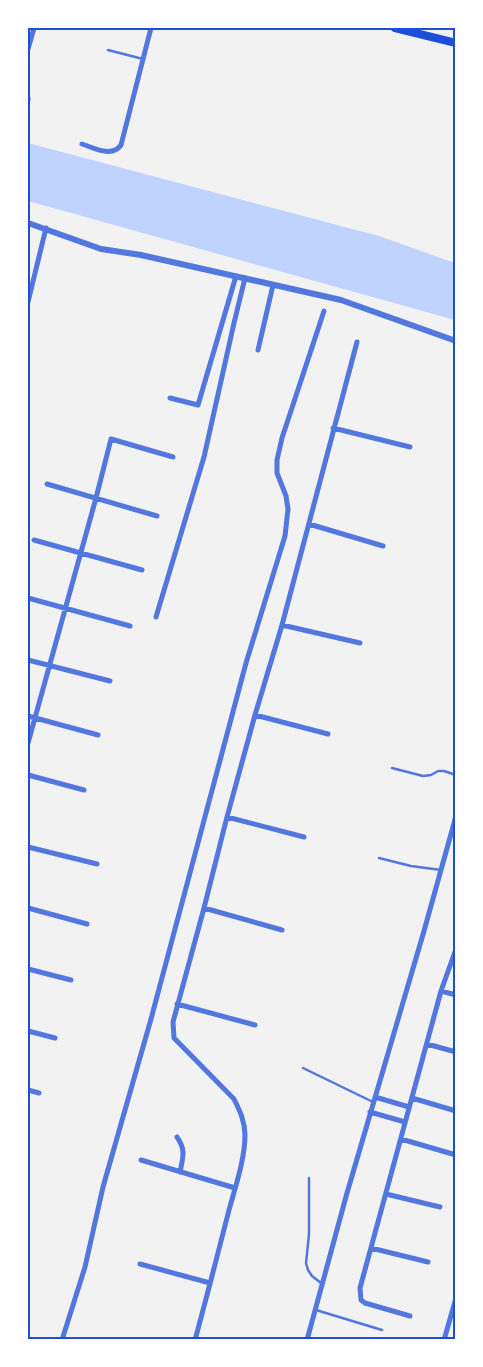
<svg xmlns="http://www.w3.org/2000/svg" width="483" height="1367" viewBox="0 0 483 1367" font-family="'Fira Sans',sans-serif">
<rect width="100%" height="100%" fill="#f2f2f2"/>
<!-- water -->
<path fill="#bfd3fe" d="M28,143L379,236L455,263V320L28,201Z"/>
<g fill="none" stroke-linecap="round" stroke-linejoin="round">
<!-- service -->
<path stroke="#5277de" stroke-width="2.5" d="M108,50L143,59
M392,768L423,776L431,775L438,771H444L456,775
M379,858L411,866L441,870
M303,1068L373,1102
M309,1178V1234L306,1263L308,1270L312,1276L321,1283
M316,1310L382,1330"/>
<!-- minor -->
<path stroke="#5277de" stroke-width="5" d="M28,49L34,28
M28,98V100
M82,144C94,148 112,158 121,145L151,28
M28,302L46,228
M258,350L273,285
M170,398L198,405L236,276
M333,428L410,447
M47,484L157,516
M309,524L383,546
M34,540L142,570
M28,598L130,626
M156,617L204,457L234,323L245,278
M282,625L360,643
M28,660L110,681
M255,715L328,734
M28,716L98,735
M28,743L96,498L111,439L173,457
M28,775L84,790
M227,817L304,837
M28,847L97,864
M28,908L87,924
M204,908L282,930
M28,969L71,980
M441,991L456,995
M177,1004L255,1025
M28,1031L55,1038
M427,1044L456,1052
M28,1090L39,1093
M375,1097L409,1107
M412,1098L456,1111
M370,1112L405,1122
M177,1137C186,1150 183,1157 180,1172
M401,1139L456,1155
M141,1160L235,1188
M386,1194L440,1207
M371,1248L428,1262
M140,1264L210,1283
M410,1316L365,1303L361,1300L360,1288L441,991L456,949
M62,1340L85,1267L103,1187L151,1019L246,663L285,536L288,509L286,496L277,473V460L282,438L324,311
M195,1340C207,1296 218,1253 229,1210C235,1188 245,1159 245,1135C245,1122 240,1111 234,1099L174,1038L173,1022L204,908L227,817L255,715L282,625L357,342
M307,1340L347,1193L424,931L456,816
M444,1340L456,1298"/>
<!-- tertiary -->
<path stroke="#5277de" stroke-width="6" d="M28,223L101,249L141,255L341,300L456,341"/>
<!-- secondary -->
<path stroke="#1d4ed8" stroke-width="8" d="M395,28L456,43"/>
</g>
<!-- border -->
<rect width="483" height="1367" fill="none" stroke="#ffffff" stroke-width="58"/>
<rect x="29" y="29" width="425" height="1309" fill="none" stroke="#1d4ed8" stroke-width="2"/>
</svg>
